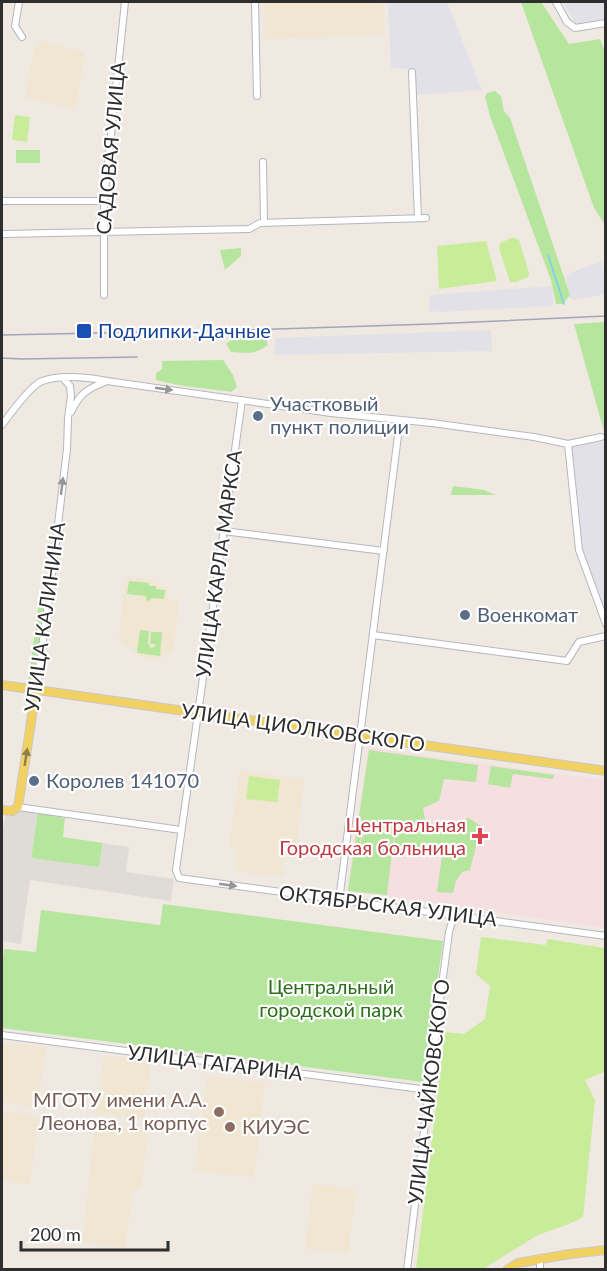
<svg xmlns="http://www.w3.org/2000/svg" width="607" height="1271" viewBox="0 0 607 1271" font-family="Lato,sans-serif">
<rect width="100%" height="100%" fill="#efe9e1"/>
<!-- industrial -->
<path fill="#e3e1e8" d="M388,2H447L482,90L415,95L410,69L391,68Z
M563,2H605V20L580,25L575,23Z
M601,261L605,273V294L574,300L566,293L567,274Z
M552,286L553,306L442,312L429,311L430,295Z
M491,330L492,351L275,355V338Z
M605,441V620L581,558L570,446Z"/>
<!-- education -->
<path fill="#f0e6d1" d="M264,2H383L385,34L265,39Z
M36,41L85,53L75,110L25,97Z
M125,578L152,579V583H159V587H168L167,600H179L173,653H162L161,660L140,656L119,641Z
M240,770L304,780L295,853H286L283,877L235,871L238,849L229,847Z
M2,1042L46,1048L37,1107L2,1102Z
M104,1055L151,1062L144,1119L96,1113Z
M207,1076L265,1083L254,1177L195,1170Z
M2,1111L39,1116L30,1184L2,1180Z
M95,1125L148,1131L141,1189H133L125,1248L82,1242Z
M313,1184L356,1190L348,1253L305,1248Z"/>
<!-- medical -->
<path fill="#f5dfe0" d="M368,748L605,780V928L347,891Z"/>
<!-- green -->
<path fill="#b6e59e" d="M521,2H541L569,44L600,39L606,55L605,225L594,208Z
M495,91L501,96L504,111L510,118L564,277L570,295L563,304H556L551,280L490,116L485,97L487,93Z
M16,150H40V163H16Z
M241,248V256L225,270L220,250Z
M605,322H606L605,435L574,324Z
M248,334L265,336L268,345C254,355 247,353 231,352L226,344L235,336Z
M223,360L233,375L237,387L231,392C206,388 181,387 156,380V373L162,369V361Z
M453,486L484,490L496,495H451Z
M129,581L149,583V586H156V589L165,590L164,599L151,598L150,601L146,600V596L127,594Z
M40,595L47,596L35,683L28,682Z
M140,630L149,631L148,644L150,645V648L155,647V644H150L151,632H162L160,656L137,653Z
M369,750L478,765L476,782L444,779L439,801L423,808L426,824L436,831L465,830L467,817L481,826L470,870L462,872L456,881L453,893L437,892L442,856L393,854L395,835L374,827L361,836L360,848L362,837L374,828L394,836L387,895L348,891L353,857H357L353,856Z
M491,766L554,775L553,779L513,774L510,788L488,784Z
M38,811L53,813V816L65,818L63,837L103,843L99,868L31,858Z
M163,904L443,941L423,1082L2,1028V967L4,949L36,952L41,910L160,925Z"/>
<!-- pitch -->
<path fill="#c9ec9a" d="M15,115L30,117L27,142L12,140Z
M511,238H515L519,240L529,273L528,277L516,282H510L499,248L500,243Z
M486,241L497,281L439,289L437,246Z
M249,776L280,780L277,802L246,799Z
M481,937L546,945L547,939L605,948L606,1059L604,1072L585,1080L595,1100L583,1217L569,1224L538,1235L483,1269H416L445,1032L464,1034L485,1019L490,986L476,974Z"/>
<!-- plaza -->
<path fill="#dfdcd8" d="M21,809L38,811L31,858L99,867L103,843L129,847L126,872L174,879L171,901L30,880L21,944L2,941V829H3L6,813Z"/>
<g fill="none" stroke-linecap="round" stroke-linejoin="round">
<!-- stream -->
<path stroke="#75cff0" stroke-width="1.5" d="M548,255L564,304"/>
<!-- minor casing -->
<g stroke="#b4b7c1" stroke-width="8">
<path id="minor" d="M19,2L15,26L22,37
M255,2L257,96
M556,2L567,22L575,28L606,23
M412,72L418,218
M263,162L264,223
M2,201H104
M2,234L249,229L260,223L426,218
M104,295V201L125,2
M242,400L176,870L179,878L606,936
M71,412C80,393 87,389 107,381
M2,425C10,414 29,388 40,382C57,374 89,377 107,381L331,413L432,423L534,437L568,444L601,437
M568,444L579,550L606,624
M223,531L384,551
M373,635L567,661L579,642L606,636
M36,690L51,583L67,449L68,418L71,396L70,386L63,378
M18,807L181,830
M339,901L400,420
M2,1035L429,1090
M540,1258V1270
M407,1270L440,1000L449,932L454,915"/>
</g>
<!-- major casing -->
<g stroke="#c9c9c9" stroke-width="10">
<path id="major" d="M2,685L606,771
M2,810L12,811L18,807L36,690
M507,1270L518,1263L570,1254L606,1250"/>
</g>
<!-- minor -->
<use href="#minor" stroke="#fff" stroke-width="6"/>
<!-- major -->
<use href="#major" stroke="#f2d163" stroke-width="8"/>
<!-- rail -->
<path stroke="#a3a6b8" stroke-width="1.5" d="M2,335L243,330L431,324L606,316
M2,358L22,359L137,357"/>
</g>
<!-- one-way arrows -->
<defs><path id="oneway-solid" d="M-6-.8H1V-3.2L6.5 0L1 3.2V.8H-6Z" transform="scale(1.5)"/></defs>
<g fill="#969696">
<use href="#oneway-solid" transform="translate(164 389) rotate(8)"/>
<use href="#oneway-solid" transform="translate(62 486) rotate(-83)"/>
<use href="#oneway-solid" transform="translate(228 885) rotate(8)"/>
</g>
<use fill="#908048" href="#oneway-solid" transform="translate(26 757) rotate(-81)"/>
<!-- markers -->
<rect fill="#1a4fb4" stroke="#fff" stroke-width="2" x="76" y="323" width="16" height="16" rx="3"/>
<g fill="#5c6f8a" stroke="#fff" stroke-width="2">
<circle cx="258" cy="416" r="6"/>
<circle cx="465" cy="615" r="6"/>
<circle cx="34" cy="781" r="6"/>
</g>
<path fill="#e0444e" stroke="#fff" stroke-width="2" d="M477 827h6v6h6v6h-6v6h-6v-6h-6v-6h6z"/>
<g fill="#8d6e63" stroke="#fff" stroke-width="2">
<circle cx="219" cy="1112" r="6"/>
<circle cx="230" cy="1127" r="6"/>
</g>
<g text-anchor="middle" stroke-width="4.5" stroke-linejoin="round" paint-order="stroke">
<!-- street labels -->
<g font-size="20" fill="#2e2e2e" stroke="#fff">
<text transform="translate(111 148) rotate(-85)" y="7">САДОВАЯ УЛИЦА</text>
<text transform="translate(219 564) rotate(-82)" y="7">УЛИЦА КАРЛА МАРКСА</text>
<text transform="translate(45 617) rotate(-82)" y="7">УЛИЦА КАЛИНИНА</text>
<text transform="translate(303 728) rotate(8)" y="7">УЛИЦА ЦИОЛКОВСКОГО</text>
<text transform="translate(388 906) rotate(7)" y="7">ОКТЯБРЬСКАЯ УЛИЦА</text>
<text transform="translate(215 1063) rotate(7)" y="7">УЛИЦА ГАГАРИНА</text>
<text transform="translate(429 1092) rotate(-83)" y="7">УЛИЦА ЧАЙКОВСКОГО</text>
</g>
<!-- transit labels -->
<g font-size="20" fill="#164399" stroke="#fff" text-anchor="start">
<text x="98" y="338">Подлипки-Дачные</text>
</g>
<!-- service labels -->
<g font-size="20" fill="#4e5e75" stroke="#fff" text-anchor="start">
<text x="270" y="411">Участковый<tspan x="270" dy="23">пункт полиции</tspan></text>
<text x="477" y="622">Военкомат</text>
<text x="46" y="788">Королев 141070</text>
</g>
<!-- health labels -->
<g font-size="20" fill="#be3a42" stroke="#fff" text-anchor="end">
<text x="466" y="832">Центральная<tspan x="466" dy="23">Городская больница</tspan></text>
</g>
<!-- park labels -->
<g font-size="20" fill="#2c6e1b" stroke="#fff">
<text x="331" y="994">Центральный<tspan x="331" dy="23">городской парк</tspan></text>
</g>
<!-- education labels -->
<g font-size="20" fill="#785e54" stroke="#fff" text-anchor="end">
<text x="207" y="1107">МГОТУ имени А.А.<tspan x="207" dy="23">Леонова, 1 корпус</tspan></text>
<text x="242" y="1134" text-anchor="start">КИУЭС</text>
</g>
</g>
<!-- border -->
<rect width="607" height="1271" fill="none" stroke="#2e2e2e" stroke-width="6"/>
<!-- scale -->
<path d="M21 1241v9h147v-9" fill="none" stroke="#2e2e2e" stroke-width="3"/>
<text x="30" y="1241" font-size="18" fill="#2e2e2e" stroke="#ffffff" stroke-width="4.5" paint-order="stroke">200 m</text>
</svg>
